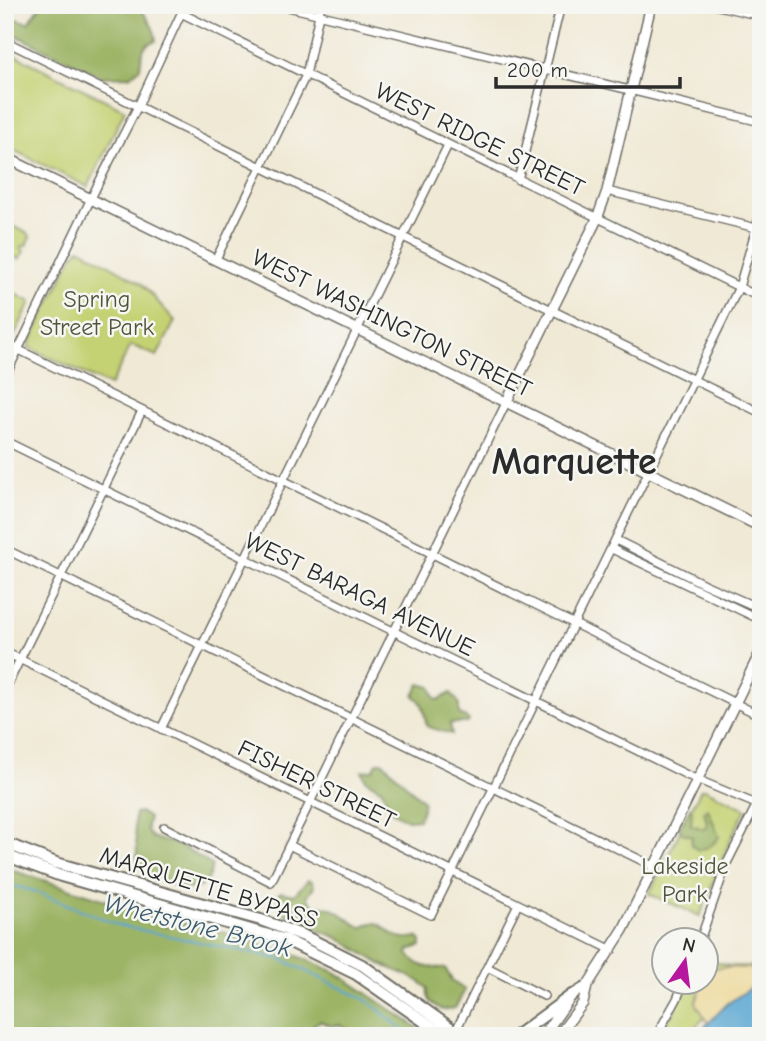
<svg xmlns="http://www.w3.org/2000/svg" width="766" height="1041" viewBox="0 0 766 1041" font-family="'Comic Neue',sans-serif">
<rect width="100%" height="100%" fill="#f6f6f2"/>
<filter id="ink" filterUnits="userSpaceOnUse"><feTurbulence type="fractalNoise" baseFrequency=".0143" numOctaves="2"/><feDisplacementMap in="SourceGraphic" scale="14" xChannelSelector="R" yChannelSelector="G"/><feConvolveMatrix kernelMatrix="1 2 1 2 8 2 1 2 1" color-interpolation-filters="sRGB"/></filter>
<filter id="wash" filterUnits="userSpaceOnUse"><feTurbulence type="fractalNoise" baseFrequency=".00686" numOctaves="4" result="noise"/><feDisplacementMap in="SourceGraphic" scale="28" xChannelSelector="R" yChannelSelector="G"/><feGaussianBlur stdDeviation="1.57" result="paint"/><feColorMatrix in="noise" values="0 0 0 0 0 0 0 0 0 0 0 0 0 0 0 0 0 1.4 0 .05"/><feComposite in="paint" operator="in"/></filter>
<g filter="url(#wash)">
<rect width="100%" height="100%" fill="#f0e9d5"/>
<!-- green -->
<path fill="#c5d273" stroke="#787e4f" stroke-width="2" d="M5,50L125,110L88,187L5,146Z
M5,223L28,233L30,237L26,246H22V249L24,251L20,259L5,253Z
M80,248L142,284L175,321L157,356L131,345L110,386L28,347L73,256Z
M5,283L10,287L9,291L31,302L14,336L5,332Z
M701,789H705L746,809L730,840L700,916L649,894Z
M707,960L730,966L761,967V976L726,997L686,1036H658L674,1012L687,982H706Z"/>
<!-- forest -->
<path fill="#9cb465" stroke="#647048" stroke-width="2" d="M41,5H139C145,17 156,27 156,41C141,43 142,55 140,68L130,76L102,77L5,30V15L28,23Z
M420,684L431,687L435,698L438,700L451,693L459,703V714L469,720L468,723H450L452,734L428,727C422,715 427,704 414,696Z
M378,762H383L424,802L419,819L408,820L390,810L382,790L366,780L362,771L373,770Z
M690,808L692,811L691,825L704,829L707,824L704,811L708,809L719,837C714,845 708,848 698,850L691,845L692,836L682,833L679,829Z
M140,812L149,818C147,823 146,830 149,834C155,842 167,840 175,844C182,846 208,862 212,866L207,882C204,884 201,887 197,888C181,892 147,875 136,864C140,846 132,831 135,813Z
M5,868L146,913L160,925L168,927L180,922L220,931L295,955L335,972L430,1036H358L340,1025L331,1026L320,1021L312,1026L309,1036H5Z
M308,880L312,881L314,887L308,895V899L313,905C337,906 343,917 362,928C384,912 384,938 405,938C409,939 413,937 417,937L421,941V946L409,950L408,954C419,968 428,968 445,968L453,982L465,990L455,1008L443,1010C434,1005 426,1001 428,989C416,976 397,972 381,964C363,955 348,941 329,934C315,929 297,925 285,914C281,909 277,901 278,894L281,892L294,895Z"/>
<!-- sand -->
<path fill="#eeda9e" stroke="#8c8264" stroke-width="2" d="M729,967L761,969V1005L697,1036L708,1023L696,1003L703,982H706L707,975L715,968Z"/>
<!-- water -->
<path fill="#59a6d2" stroke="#42687e" stroke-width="2" d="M761,981V1036H696L727,1004Z"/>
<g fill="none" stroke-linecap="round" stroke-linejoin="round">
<!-- stream -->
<path stroke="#59a6d2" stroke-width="2" d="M5,884L34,891L121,926L281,959L368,1001L411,1036"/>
</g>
</g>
<g filter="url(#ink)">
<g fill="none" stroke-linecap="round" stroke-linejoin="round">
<!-- minor casing -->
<g stroke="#706e66" stroke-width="10">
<path id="minor" d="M280,5L761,122
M714,5L761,16
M183,14L761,298
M5,41L761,413
M518,180L561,5
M607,191L760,229
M216,259L306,75L321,5
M5,343L761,716
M5,377L98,184L138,106L185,5
M5,441L689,776L756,804
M616,540L704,584L761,609
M5,549L655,867
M612,549L761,620
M5,652L612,950
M5,690L142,411
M161,729L448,145
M164,827L271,882L507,401
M289,845L431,915L739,287L761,211
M700,940L727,863L761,796
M487,967L544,996
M465,1012L518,904
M656,1036L677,999L684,982"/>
</g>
<!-- major casing -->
<g stroke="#706e66" stroke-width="12">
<path id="major" d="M5,157L761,527
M507,401L597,219L607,191L651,5
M543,1036L572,995L587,986
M558,1036L583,1003L587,986L623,930L761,651"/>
</g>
<!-- highway casing -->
<g stroke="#706e66" stroke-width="14">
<path id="highway" d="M5,843L56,863L261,920L304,936L362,965L462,1036
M5,855L61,876L286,940L356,974L445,1036
M516,1036L572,995"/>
</g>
<!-- minor -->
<use href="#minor" stroke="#fff" stroke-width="7"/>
<!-- major -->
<use href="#major" stroke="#fff" stroke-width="9"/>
<!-- highway -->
<use href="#highway" stroke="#fff" stroke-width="10"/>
<!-- minor-bridge casing -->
<g stroke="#706e66" stroke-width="10" stroke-linecap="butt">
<path id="minor-bridge" d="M453,1036L465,1012"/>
</g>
<!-- minor-bridge -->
<use href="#minor-bridge" stroke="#fff" stroke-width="7"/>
</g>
</g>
<g text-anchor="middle" stroke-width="5" stroke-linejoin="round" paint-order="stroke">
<!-- street labels -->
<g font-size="24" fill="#2b2b2b" stroke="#f6f6f2">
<text transform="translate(480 139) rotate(26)" y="8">WEST RIDGE STREET</text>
<text transform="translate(392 323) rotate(26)" y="8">WEST WASHINGTON STREET</text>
<text transform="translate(360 594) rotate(26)" y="8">WEST BARAGA AVENUE</text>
<text transform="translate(317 784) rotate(26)" y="8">FISHER STREET</text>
<text transform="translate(209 887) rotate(17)" y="8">MARQUETTE BYPASS</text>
</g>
<!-- park labels -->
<g font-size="24" fill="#52553d" stroke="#f6f6f2">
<text x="97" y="307">Spring<tspan x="97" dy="28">Street Park</tspan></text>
<text x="685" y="874">Lakeside<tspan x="685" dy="28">Park</tspan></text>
</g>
<!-- water labels -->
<g font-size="26" font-style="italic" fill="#3d5c6e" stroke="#f6f6f2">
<text transform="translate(198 925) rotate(14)" y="9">Whetstone Brook</text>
</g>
<!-- town labels -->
<g font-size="38" font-weight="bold" fill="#2b2b2b" stroke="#f6f6f2">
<text x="574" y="474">Marquette</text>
</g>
</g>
<!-- margin -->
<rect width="766" height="1041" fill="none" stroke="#f6f6f2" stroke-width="28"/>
<!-- north arrow -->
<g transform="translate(685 961) rotate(14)"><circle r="33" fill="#f6f6f2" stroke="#a5a5a2" stroke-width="2"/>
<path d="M0-5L12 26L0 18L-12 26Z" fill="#b5179e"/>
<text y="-10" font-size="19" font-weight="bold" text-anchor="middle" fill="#2b2b2b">N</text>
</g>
<!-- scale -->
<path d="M496 77v10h184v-10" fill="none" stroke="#2b2b2b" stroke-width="3.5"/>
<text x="507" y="77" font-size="21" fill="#2b2b2b" stroke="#f6f6f2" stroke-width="5" paint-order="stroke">200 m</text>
</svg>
